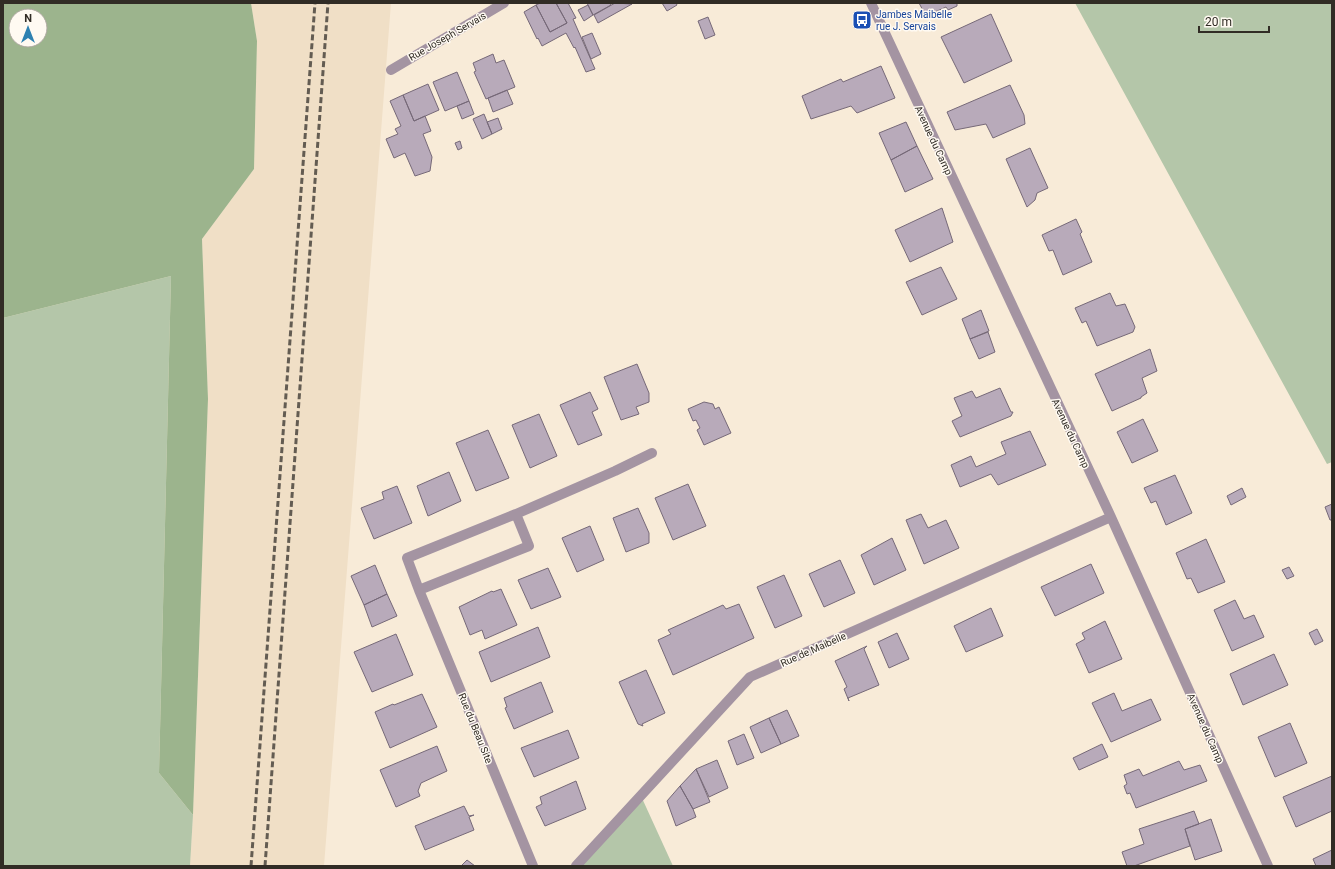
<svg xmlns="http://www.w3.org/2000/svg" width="1335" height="869" viewBox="0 0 1335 869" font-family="Roboto,sans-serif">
<rect width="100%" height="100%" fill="#f8ebd8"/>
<!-- built -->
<path fill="#f0dfc6" d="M251,3H391L324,866H190L193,815L208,399L202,239L254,169L257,41Z"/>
<!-- green -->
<path fill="#b4c6a9" d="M1075,3H1332V462L1327,464Z
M171,276L159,773L193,815L190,866H3V318Z
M641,796L673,866H576Z"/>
<!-- forest -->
<path fill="#9cb48d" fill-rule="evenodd" d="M3,3H251L257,41L254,169L202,239L208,399L193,815L159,773L171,276L3,318ZM16,16H40V40H16Z"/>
<!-- building -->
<path fill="#b8aaba" stroke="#766978" d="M540,3H556L567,23L550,32L536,5Z
M556,3H568L576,18L573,19L595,69L586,72L575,47L574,48L566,33L542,46L538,38L537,39L524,12L536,5L550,32L567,23Z
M587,3H610L611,5L593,15Z
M615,3L632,4L598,23L594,15Z
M662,3H676L677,5L667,11Z
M919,3H957V6L948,10L946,7L926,16Z
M588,5L593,15L584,21L578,10Z
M991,14L1012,61L964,83L941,37Z
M708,17L715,35L705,39L698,21Z
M592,33L601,54L591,59L582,37Z
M493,54L496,63L504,60L515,87L486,99L474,72L476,71L473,63Z
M881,66L895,98L857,113L851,106L811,119L802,96L841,79L843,82Z
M457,72L469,101L445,111L433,82Z
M428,84L439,110L414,121L403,95Z
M1010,85L1024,115L1025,124L993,138L986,124L955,130L947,112Z
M507,90L513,104L493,112L488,98Z
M403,95L414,121L425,116L431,131L423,134L432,157L430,171L415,176L405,153L394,158L386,139L398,134L395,129L401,126L390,101Z
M469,101L474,114L462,119L457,106Z
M484,114L492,134L482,139L473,119Z
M498,118L502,129L492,134L487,122Z
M906,122L917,146L891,160L879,133Z
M460,141L462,148L458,150L455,143Z
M917,146L933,179L905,192L891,160Z
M1030,148L1048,188L1037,193L1035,200L1027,207L1006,159Z
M942,208L953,242L910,262L895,230Z
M1076,219L1082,232L1080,234L1092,262L1063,275L1053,250L1049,251L1042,235Z
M941,267L957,299L922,315L906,282Z
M1110,293L1116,306L1125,304L1135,327L1133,332L1097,346L1086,321L1082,323L1075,308Z
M981,310L989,331L970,339L962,319Z
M988,332L995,352L979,359L970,339Z
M1150,349L1157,371L1142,378L1147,393L1141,397V398L1112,411L1095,374Z
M637,364L649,393V402L636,407L639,414L621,420L604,377Z
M1000,388L1011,412H1013L1011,416L960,437L952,421L962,416L954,398L972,391L976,398Z
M590,392L598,409L592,412L602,435L578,445L560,405Z
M704,402L713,404L715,409L719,407L731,433L704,445L697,430L700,428L696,420L693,421L688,409Z
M539,414L557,456L530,468L512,425Z
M1143,419L1158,451L1132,463L1117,432Z
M488,430L509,478L476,491L456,443Z
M1030,431L1046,465L998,485L991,474L960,487L951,465L971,456L976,467L1006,454L1001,442Z
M449,472L461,501L428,516L417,486Z
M1175,475L1192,513L1166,525L1156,501L1151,503L1144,488Z
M688,484L706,526L673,540L655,498Z
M397,486L412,523L374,539L361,508L384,499L382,492Z
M1242,488L1246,497L1231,505L1227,496Z
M1332,504V520H1330L1325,507Z
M638,508L649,533V543L626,552L613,518Z
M921,514L928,528L946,520L959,548L924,564L906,520Z
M590,526L604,560L577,572L562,538Z
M892,538L906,570L874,585L861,555Z
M1206,539L1225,582L1198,593L1191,578L1187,579L1176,553Z
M840,560L855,593L824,607L809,574Z
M1091,564L1104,593L1055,616L1041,587Z
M375,565L387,594L364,605L351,576Z
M1289,567L1294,576L1287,579L1282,570Z
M548,568L561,597L531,609L518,580Z
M784,575L802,616L775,628L757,587Z
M501,589L517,625L485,639L482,630L470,635L459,607L492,591L493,592Z
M387,594L397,616L372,627L364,605Z
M1235,600L1244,619L1254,615L1264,637L1232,651L1214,610Z
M739,604L754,638L673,675L658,640L671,634L668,630L723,605L726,609Z
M991,608L1003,636L966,652L954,626Z
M1105,621L1122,659L1089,673L1076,644L1085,639L1082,633Z
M538,627L550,657L491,682L479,652Z
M1317,629L1323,641L1315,645L1309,633Z
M897,633L909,659L889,668L878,642Z
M396,634L413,675L372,692L354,652Z
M867,646L864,649L879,685L848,698L849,701L844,689L847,687L835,661Z
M1274,654L1288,685L1243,705L1230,674Z
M646,670L665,713L642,724L643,726L638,724L619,682Z
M541,682L553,712L514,729L505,708L507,707L504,698Z
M1114,693L1122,711L1151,699L1161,720L1111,742L1092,703Z
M422,694L437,727L390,748L375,712L393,704L394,705Z
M787,710L799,736L781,744L769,718Z
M769,718L781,744L761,753L750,727Z
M1290,723L1307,763L1275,777L1258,737Z
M568,730L579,758L534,777L521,748Z
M744,734L754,758L737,765L728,741Z
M1102,744L1108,757L1079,770L1073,758Z
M437,746L447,771L421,783L418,791L420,796L396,807L380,770Z
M717,760L728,788L709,797L696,769Z
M1179,761L1184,770L1200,765L1207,781L1136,808L1130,793L1127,794L1124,786L1127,784L1124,775L1139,769L1143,776Z
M696,769L710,802L693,809L680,786Z
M1332,776V811L1296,827L1283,797Z
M576,781L586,809L545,826L536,807L542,804L540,797Z
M680,786L693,809L696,817L676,826L667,801Z
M464,806L469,816L474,815L469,817L474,830L425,850L415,826Z
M1194,811L1199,824L1185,829L1190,846L1134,866H1127L1122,852L1144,844L1139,829Z
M1211,819L1222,851L1195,860L1185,829Z
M1332,850V866H1316L1313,859Z
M467,860L475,866H461Z"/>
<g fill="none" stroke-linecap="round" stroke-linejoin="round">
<!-- minor -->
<path stroke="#a494a2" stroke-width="10" d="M871,3L1111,517L1268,866
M391,70L504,3
M516,514L615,471L652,453
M419,590L529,546L516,514L407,558L419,590L533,866
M576,866L750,677L1111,517"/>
<!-- rail -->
<path stroke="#635c52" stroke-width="3" stroke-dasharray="6 3" stroke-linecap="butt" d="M251,866L315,3
M265,866L328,3"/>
</g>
<!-- icons -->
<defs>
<g id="bus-square" transform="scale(1)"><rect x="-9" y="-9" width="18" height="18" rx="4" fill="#1a4fb4" stroke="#fffaf2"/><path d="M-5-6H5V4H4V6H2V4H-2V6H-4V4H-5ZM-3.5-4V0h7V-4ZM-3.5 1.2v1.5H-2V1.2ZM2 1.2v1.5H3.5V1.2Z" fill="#fff"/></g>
</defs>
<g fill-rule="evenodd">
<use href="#bus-square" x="862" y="20"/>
</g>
<g text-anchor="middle" stroke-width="3" stroke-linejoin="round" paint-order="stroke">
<!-- transit labels -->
<g font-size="10" fill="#164399" stroke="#fffaf2" text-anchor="start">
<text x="876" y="18">Jambes Maibelle<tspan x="876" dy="12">rue J. Servais</tspan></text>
</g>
<!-- street labels -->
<g font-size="10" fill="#312c25" stroke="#fffaf2">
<text transform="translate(447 36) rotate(-30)" y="4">Rue Joseph Servais</text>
<text transform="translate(934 140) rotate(65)" y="4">Avenue du Camp</text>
<text transform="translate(1071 433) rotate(65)" y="4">Avenue du Camp</text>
<text transform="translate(813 649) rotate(-24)" y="4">Rue de Maibelle</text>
<text transform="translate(476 728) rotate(68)" y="4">Rue du Beau Site</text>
<text transform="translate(1206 728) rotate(66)" y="4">Avenue du Camp</text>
</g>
</g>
<!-- border -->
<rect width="1335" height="869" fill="none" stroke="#312c25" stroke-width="8"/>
<!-- north arrow -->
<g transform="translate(28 28)"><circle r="19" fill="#fffaf2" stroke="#ada8a0"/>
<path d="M0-3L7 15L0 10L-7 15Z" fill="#2e81b1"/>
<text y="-6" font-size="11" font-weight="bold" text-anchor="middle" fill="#312c25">N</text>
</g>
<!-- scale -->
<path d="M1199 26v6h70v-6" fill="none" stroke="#312c25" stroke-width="2"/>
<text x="1205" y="26" font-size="12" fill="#312c25" stroke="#fffaf2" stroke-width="3" paint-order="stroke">20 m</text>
</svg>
